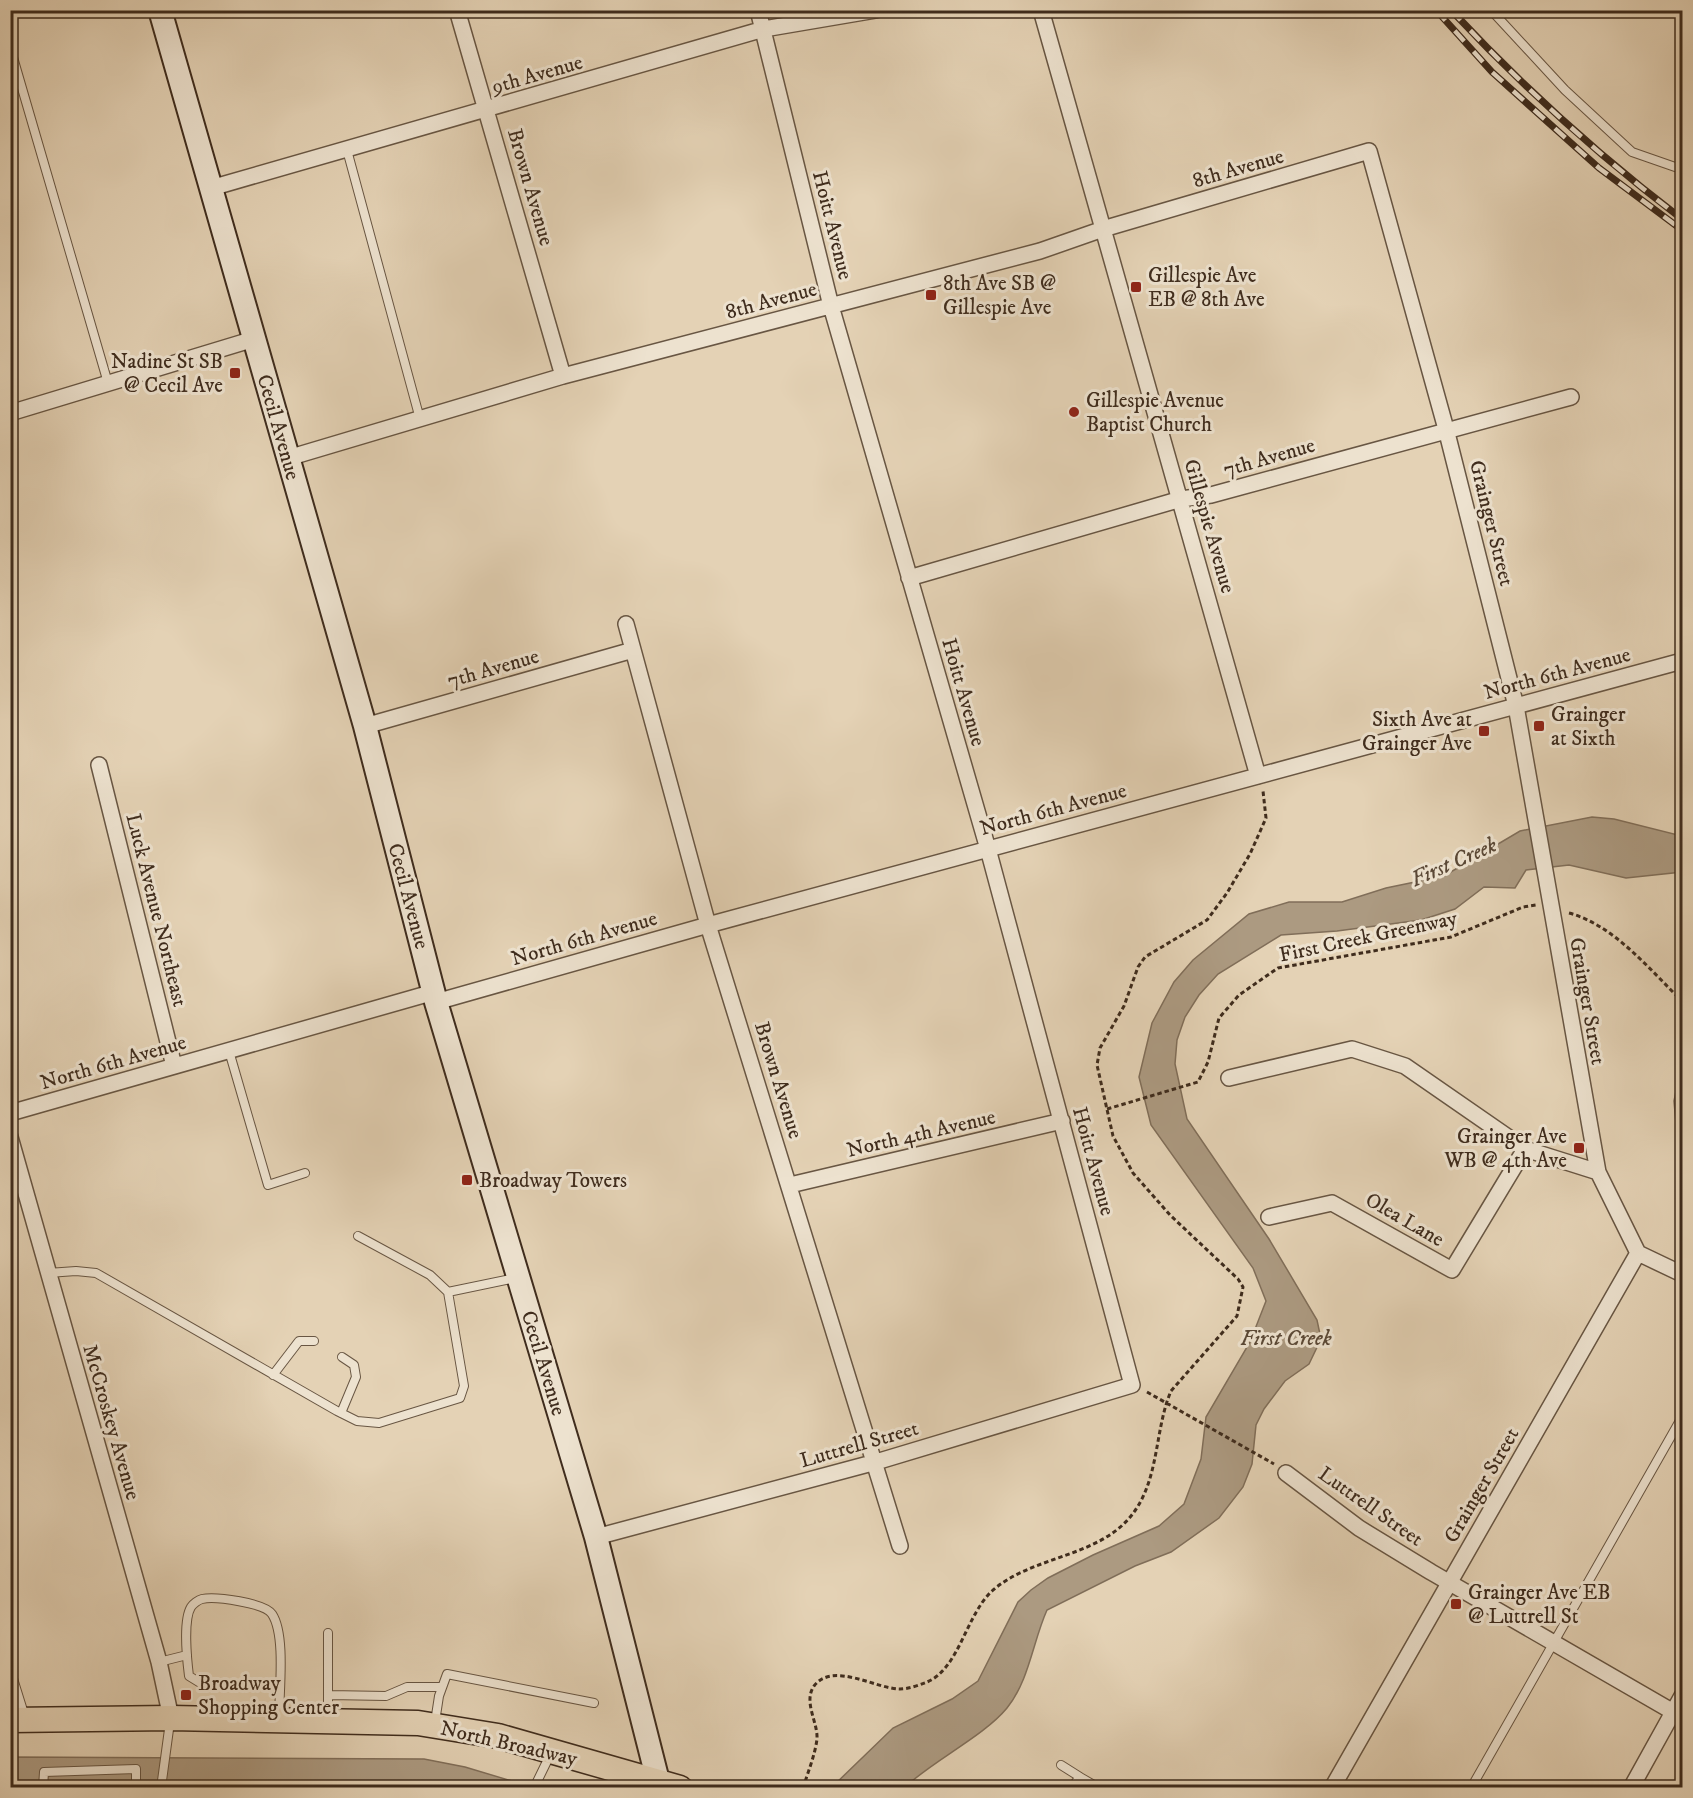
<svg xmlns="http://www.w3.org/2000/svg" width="1693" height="1798" viewBox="0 0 1693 1798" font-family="'IM FELL DW Pica',serif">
<rect width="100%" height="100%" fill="#e4d2b5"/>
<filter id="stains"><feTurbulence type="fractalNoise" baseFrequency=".00333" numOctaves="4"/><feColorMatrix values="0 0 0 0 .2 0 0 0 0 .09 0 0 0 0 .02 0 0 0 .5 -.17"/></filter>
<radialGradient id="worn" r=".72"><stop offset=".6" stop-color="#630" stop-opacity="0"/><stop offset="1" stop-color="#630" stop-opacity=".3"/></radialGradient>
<!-- water -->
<path fill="#ac9a81" stroke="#806e59" stroke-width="1.5" d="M1592,817L1614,819L1682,836V872L1626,878L1569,865L1526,870L1515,888L1484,887L1455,909L1421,920L1337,931L1281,935L1218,974L1199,995L1185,1017L1177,1040L1175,1064L1187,1119L1269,1239L1317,1320L1321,1339L1309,1364L1285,1381L1264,1409L1256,1425L1252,1464L1243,1487L1219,1518L1171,1552L1135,1566L1047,1610C1033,1641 1029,1681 1007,1708C984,1736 934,1760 905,1787L831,1788L893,1728L952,1699L978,1681L1018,1602L1031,1590L1048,1578L1093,1555L1159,1526L1184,1504L1201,1459L1206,1417L1250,1342L1266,1301L1253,1268L1151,1125L1139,1077L1152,1023L1174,982L1193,960L1249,914L1289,902H1342L1386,888L1444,876L1520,831Z
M1682,1062V1191L1674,1101Z
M10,1757L424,1759L465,1767L532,1787H11Z"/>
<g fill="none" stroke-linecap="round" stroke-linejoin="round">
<!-- lane casing -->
<g stroke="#685643" stroke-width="10">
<path id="lane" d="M1491,10L1565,90L1632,152L1678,168L1682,166
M10,47L108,383
M347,150L420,419
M229,1051L268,1185L305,1173
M358,1236L430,1275L448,1292
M48,1273L76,1271L96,1273L337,1411L357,1421L379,1423L460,1398L464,1386L448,1292L515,1278
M273,1375L299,1341H314
M341,1413L356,1377L354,1365L342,1357
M328,1633V1718
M159,1662L187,1655
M10,1669L25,1717
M279,1685L202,1684L189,1676C187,1660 183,1620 191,1607C193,1604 198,1600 202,1599C215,1596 265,1603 272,1614C286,1635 279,1692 279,1719
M329,1695L386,1696L407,1687H442
M435,1722L439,1696L447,1674L594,1703
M1061,1765L1080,1777L1071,1788
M1080,1777L1099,1788
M43,1788L44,1772L136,1769V1788
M161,1788L170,1722
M534,1788L550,1755
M1471,1788L1682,1417"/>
</g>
<!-- street casing -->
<g stroke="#685643" stroke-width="18">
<path id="street" d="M457,10L563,376
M1041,10L1258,776
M211,188L764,29L876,10
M10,413L254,339
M288,458L563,376L1040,251L1103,229L1369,151L1446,429L1516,706L1598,1172L1638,1253
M909,578L1181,499L1211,495L1571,397
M626,624L708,925L900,1546
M365,726L633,650
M99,765L174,1066
M436,1002L708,925L1682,661
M1229,1078L1352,1049L1405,1066L1525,1149L1598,1172
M10,1113L434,992
M10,1137L159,1662L171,1718
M790,1185L1062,1121
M1269,1217L1332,1203L1452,1270L1525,1149
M1638,1253L1682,1274
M1286,1473L1359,1528L1431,1572L1682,1717
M596,1537L876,1462L1132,1385L988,849L831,306L758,10
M1332,1788L1638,1253
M1631,1788L1682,1696"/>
</g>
<!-- secondary casing -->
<g stroke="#3f2c1d" stroke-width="26">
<path id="secondary" d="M160,10L365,726L436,1002L596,1537L658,1781"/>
</g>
<!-- primary casing -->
<g stroke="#3f2c1d" stroke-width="27">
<path id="primary" d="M10,1720L171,1718L418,1723L498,1736L680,1788"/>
</g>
<!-- path -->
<path stroke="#3f2c1d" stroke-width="3" stroke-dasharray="4.5 3" stroke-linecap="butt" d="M1569,913C1614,925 1650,970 1682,1001
M1107,1109L1198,1082L1208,1062L1219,1018L1239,995L1278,968L1451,937L1523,907L1536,905
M1147,1392L1274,1464
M803,1788C808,1772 815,1755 817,1739C818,1722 803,1702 814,1686C833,1661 876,1689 900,1689C909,1689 919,1685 927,1682C959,1669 966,1615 992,1591C1031,1556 1097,1558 1131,1516C1160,1480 1154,1431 1171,1391L1237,1316L1243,1287L1238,1279L1170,1215L1133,1173L1113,1136L1097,1065L1100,1048L1124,1006L1138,967L1145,957L1207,920L1227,893L1250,854L1266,818L1263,791"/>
<!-- lane -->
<use href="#lane" stroke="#ede2cf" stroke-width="8"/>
<!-- street -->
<use href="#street" stroke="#ede2cf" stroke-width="15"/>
<!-- secondary -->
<use href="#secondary" stroke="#ede2cf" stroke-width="22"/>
<!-- primary -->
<use href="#primary" stroke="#e4d2b5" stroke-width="24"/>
<!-- rail casing -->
<g stroke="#3f2c1d" stroke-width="7">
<path id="rail" d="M1436,10L1492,72L1599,168L1682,230
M1451,10C1523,87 1599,156 1682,219"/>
</g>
<!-- rail -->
<use href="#rail" stroke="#ede2cf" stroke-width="4.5" stroke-dasharray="14" stroke-linecap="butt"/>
</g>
<!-- markers -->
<g fill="#8f2418" stroke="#ede2cf" stroke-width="2">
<rect x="1130" y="281" width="12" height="12" rx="3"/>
<rect x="925" y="289" width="12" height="12" rx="3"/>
<rect x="229" y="367" width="12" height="12" rx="3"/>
<circle cx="1074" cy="412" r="6"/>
<rect x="1533" y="720" width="12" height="12" rx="3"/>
<rect x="1478" y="725" width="12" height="12" rx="3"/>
<rect x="1573" y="1142" width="12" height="12" rx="3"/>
<rect x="461" y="1174" width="12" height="12" rx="3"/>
<rect x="1450" y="1598" width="12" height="12" rx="3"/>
<rect x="180" y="1689" width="12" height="12" rx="3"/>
</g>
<g text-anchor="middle" stroke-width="6" stroke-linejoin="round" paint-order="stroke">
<!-- street labels -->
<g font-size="21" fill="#3f2c1d" stroke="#ede2cf">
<text transform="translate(537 74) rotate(-16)" y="7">9th Avenue</text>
<text transform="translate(1238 168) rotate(-16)" y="7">8th Avenue</text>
<text transform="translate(531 187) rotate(74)" y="7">Brown Avenue</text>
<text transform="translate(833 225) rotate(76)" y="7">Hoitt Avenue</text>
<text transform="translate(771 300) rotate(-15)" y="7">8th Avenue</text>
<text transform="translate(279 427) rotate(74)" y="7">Cecil Avenue</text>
<text transform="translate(1269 457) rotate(-16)" y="7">7th Avenue</text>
<text transform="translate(1492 523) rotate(76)" y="7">Grainger Street</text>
<text transform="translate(1210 526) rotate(74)" y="7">Gillespie Avenue</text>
<text transform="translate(493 668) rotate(-16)" y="7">7th Avenue</text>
<text transform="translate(1557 673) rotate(-15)" y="7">North 6th Avenue</text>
<text transform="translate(964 692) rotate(74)" y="7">Hoitt Avenue</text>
<text transform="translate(1053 809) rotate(-15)" y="7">North 6th Avenue</text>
<text transform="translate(409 896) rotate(75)" y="7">Cecil Avenue</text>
<text transform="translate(157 910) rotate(76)" y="7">Luck Avenue Northeast</text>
<text transform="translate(1368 936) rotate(-12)" y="7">First Creek Greenway</text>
<text transform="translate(584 938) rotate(-16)" y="7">North 6th Avenue</text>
<text transform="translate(1588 1001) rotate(80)" y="7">Grainger Street</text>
<text transform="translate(113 1062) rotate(-16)" y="7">North 6th Avenue</text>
<text transform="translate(779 1080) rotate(73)" y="7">Brown Avenue</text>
<text transform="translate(921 1133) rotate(-13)" y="7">North 4th Avenue</text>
<text transform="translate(1094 1161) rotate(75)" y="7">Hoitt Avenue</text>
<text transform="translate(1405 1219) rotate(30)" y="7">Olea Lane</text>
<text transform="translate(544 1363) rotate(73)" y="7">Cecil Avenue</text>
<text transform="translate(112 1422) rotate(74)" y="7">McCroskey Avenue</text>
<text transform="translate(859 1444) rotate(-16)" y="7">Luttrell Street</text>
<text transform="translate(1481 1485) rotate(-60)" y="7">Grainger Street</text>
<text transform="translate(1371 1506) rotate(35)" y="7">Luttrell Street</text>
<text transform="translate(509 1743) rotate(13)" y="7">North Broadway</text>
</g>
<!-- poi labels -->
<g font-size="21" fill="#3f2c1d" stroke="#ede2cf" text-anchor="start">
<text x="1148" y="282">Gillespie Ave<tspan x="1148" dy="24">EB @ 8th Ave</tspan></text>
<text x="943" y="290">8th Ave SB @<tspan x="943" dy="24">Gillespie Ave</tspan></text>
<text x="223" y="368" text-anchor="end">Nadine St SB<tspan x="223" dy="24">@ Cecil Ave</tspan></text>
<text x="1086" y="407">Gillespie Avenue<tspan x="1086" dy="24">Baptist Church</tspan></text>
<text x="1551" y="721">Grainger<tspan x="1551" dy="24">at Sixth</tspan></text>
<text x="1472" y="726" text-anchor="end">Sixth Ave at<tspan x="1472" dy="24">Grainger Ave</tspan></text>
<text x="1567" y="1143" text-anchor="end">Grainger Ave<tspan x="1567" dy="24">WB @ 4th Ave</tspan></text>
<text x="479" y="1187">Broadway Towers</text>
<text x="1468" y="1599">Grainger Ave EB<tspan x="1468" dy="24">@ Luttrell St</tspan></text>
<text x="198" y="1690">Broadway<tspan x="198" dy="24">Shopping Center</tspan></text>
</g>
<!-- water labels -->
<g font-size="22" font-style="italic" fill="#5a4836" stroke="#ede2cf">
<text transform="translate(1453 861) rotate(-24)" y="8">First Creek</text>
<text x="1286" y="1345">First Creek</text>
</g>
</g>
<!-- margin -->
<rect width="1693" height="1798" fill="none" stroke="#e4d2b5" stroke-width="36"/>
<rect x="12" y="12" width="1669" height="1774" fill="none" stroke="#3f2c1d" stroke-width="3"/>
<rect x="18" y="18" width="1657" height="1762" fill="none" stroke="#3f2c1d" stroke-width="1.5"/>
<rect width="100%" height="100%" filter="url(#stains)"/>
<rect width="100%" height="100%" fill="url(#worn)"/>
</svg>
